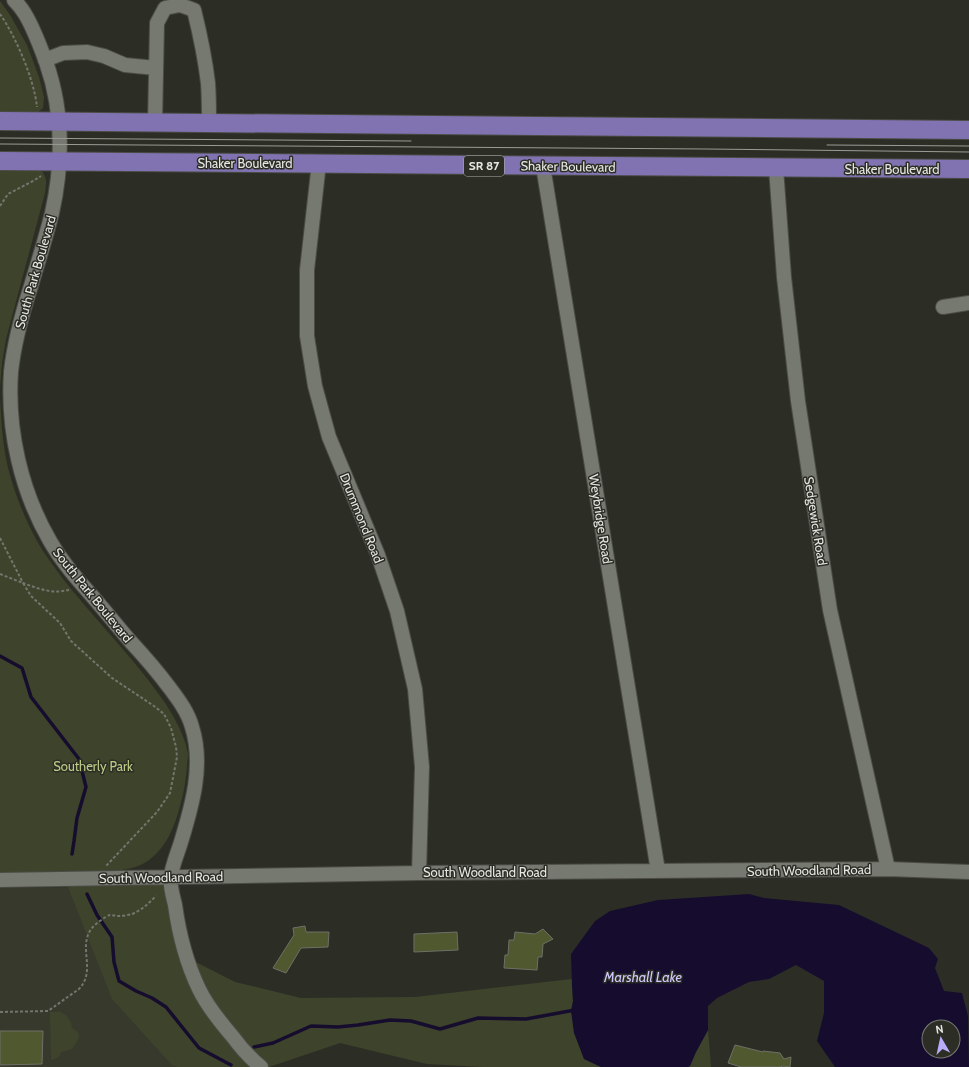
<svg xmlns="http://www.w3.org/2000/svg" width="969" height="1067" viewBox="0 0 969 1067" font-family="Cabin,sans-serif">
<rect width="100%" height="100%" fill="#2c2e26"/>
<!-- built -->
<path fill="#36392b" d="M150,886L170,924L249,1067H0V888Z"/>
<!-- green -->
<path fill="#3e442b" d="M0,1L10,15L27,45L39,77L44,97L43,108L37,113L0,115Z
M0,168L41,170C48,179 46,183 45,193L6,339L2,363L0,387Z
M0,398C1,417 2,435 5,453C10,484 26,524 43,551C78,604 126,647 163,700C173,715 180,727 186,745C186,748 188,752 188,755C188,758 187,762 187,765C186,779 184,793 180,806C174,828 166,849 146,862C128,874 93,871 72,871C48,872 24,872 0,872Z
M170,877L186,957L235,982L301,998L415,997L572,979L573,1001L571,1011L584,1059L601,1067H484L427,1064L340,1043L269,1067H178L172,1065L112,999L65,879Z
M50,1012H60L66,1015L71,1022L72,1028L78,1032L79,1037C74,1048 73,1050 61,1052C60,1057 56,1059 51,1060Z
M708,1030L711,1067H688L690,1065L696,1052Z"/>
<!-- water -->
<path fill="#160d2e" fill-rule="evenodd" d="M749,894L764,898L839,905L929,948L938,959L935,968L944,991L962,993L968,1016L969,1067H835L817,1041L824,1013V981L796,965L769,979L749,982L717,998L708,1006V1030L696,1052L690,1066L688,1067H601L584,1059L574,1033L571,1011L573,1001L572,986L571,954L595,921L610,911L658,900ZM929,1027H953V1051H929Z"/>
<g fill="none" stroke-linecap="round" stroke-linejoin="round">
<!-- stream -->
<path stroke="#160d2e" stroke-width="3.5" d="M0,656L22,668L31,697L79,759L86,787L77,818L74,841L72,854
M87,894L97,915L112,937L114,962L119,981L136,991L152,998L166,1007L199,1048L231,1065
M254,1047L273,1043L311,1026L338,1027L358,1025L390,1020L411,1021L440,1029L478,1018L526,1019L575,1010"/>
</g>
<!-- building -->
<path fill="#4f582f" stroke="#6e7067" d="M305,926L306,932H329L328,947L301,948L286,973L273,968L294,935L293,928Z
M543,929L553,939L543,944L542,957H538L537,970L504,968L505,955H508L509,940H514L515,932L535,934Z
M457,932L458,950L414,952V934Z
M0,1031H43L42,1064L0,1065Z
M735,1045L763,1052V1051L780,1053L784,1059L791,1057L790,1067L783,1066L780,1067H741L728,1063Z"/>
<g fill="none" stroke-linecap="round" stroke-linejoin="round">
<!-- minor casing -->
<g stroke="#4b4c46" stroke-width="16">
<path id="minor" d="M14,0C18,4 22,9 25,14C34,29 40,46 46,62C63,110 63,163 52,213C46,237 38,262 31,286C22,314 14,343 11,372C7,430 21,491 50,541C62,562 77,579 93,597C106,612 118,627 131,642C144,656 157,671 169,687C178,699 188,712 192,727C204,765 192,806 181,842C178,852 172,866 171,876C169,884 173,896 175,905C179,934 186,962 199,989C207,1006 221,1023 233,1037C241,1048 250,1058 261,1067
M45,60L63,53L87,52L104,56L125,65L156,68
M155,123L157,23L165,8L180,5L194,10C200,34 205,58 208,83C209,96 209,110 209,123
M319,163L307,270V336L315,386L329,437L378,555L397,611L415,689L422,767L419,873
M543,166L658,871
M776,168L784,277L798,401L830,610L888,869
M943,307L969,303
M0,880L419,873L888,869L969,872"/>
</g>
<!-- major casing -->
<g stroke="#4b4c46" stroke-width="20">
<path id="major" d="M0,121L969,130
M0,161L969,169"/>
</g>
<!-- path -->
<path stroke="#73756e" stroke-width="2" stroke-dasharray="3 2" stroke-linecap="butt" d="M0,14C16,37 34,79 37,107
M0,206L8,194L33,181L41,176
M0,538L23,583C39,589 55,595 71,589
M0,574L23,583L31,596L60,623L71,641L112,678L154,706L164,714L171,728L176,747L177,757L170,793L157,812L106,866
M0,1012L48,1011L79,989C97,970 77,947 92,928C95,924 106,916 110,915C113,915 116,916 119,916C123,916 128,915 132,914C142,910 149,903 156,896"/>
<!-- minor -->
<use href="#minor" stroke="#767970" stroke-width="14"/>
<!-- major -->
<use href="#major" stroke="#8173b2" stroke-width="18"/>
<!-- tram -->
<path stroke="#9a9c95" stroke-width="1" d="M0,138L411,141
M0,144L707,149L969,152
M827,145L969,146"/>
</g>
<g text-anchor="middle" stroke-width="3" stroke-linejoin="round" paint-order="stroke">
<!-- shield labels -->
<rect fill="#2c2e26" stroke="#aeb0aa" stroke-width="1" x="464" y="156" width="40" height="20" rx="3"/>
<g font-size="12" font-weight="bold" fill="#e6e7e2">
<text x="484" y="170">SR 87</text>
</g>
<!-- street labels -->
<g font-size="13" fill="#e6e7e2" stroke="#2c2e26">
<text x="245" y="168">Shaker Boulevard</text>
<text transform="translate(568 166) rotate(1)" y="5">Shaker Boulevard</text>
<text x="892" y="174">Shaker Boulevard</text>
<text transform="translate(35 272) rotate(-74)" y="5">South Park Boulevard</text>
<text transform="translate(362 518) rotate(68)" y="5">Drummond Road</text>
<text transform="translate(601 519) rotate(81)" y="5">Weybridge Road</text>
<text transform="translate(816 521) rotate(81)" y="5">Sedgewick Road</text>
<text transform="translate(93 595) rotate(51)" y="5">South Park Boulevard</text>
<text transform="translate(809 870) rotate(-1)" y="5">South Woodland Road</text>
<text x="485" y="877">South Woodland Road</text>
<text transform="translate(161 877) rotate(-1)" y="5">South Woodland Road</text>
</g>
<!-- park labels -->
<g font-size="13" fill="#bccb86" stroke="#2c2e26">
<text x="93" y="771">Southerly Park</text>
</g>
<!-- water labels -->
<g font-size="14" font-style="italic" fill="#d0c8fe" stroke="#2c2e26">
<text x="643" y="982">Marshall Lake</text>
</g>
</g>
<!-- north arrow -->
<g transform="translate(941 1039) rotate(351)"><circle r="19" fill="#2c2e26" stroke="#767871"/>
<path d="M0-3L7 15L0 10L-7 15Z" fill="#b8abf7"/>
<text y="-6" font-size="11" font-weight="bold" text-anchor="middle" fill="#e6e7e2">N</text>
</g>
</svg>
